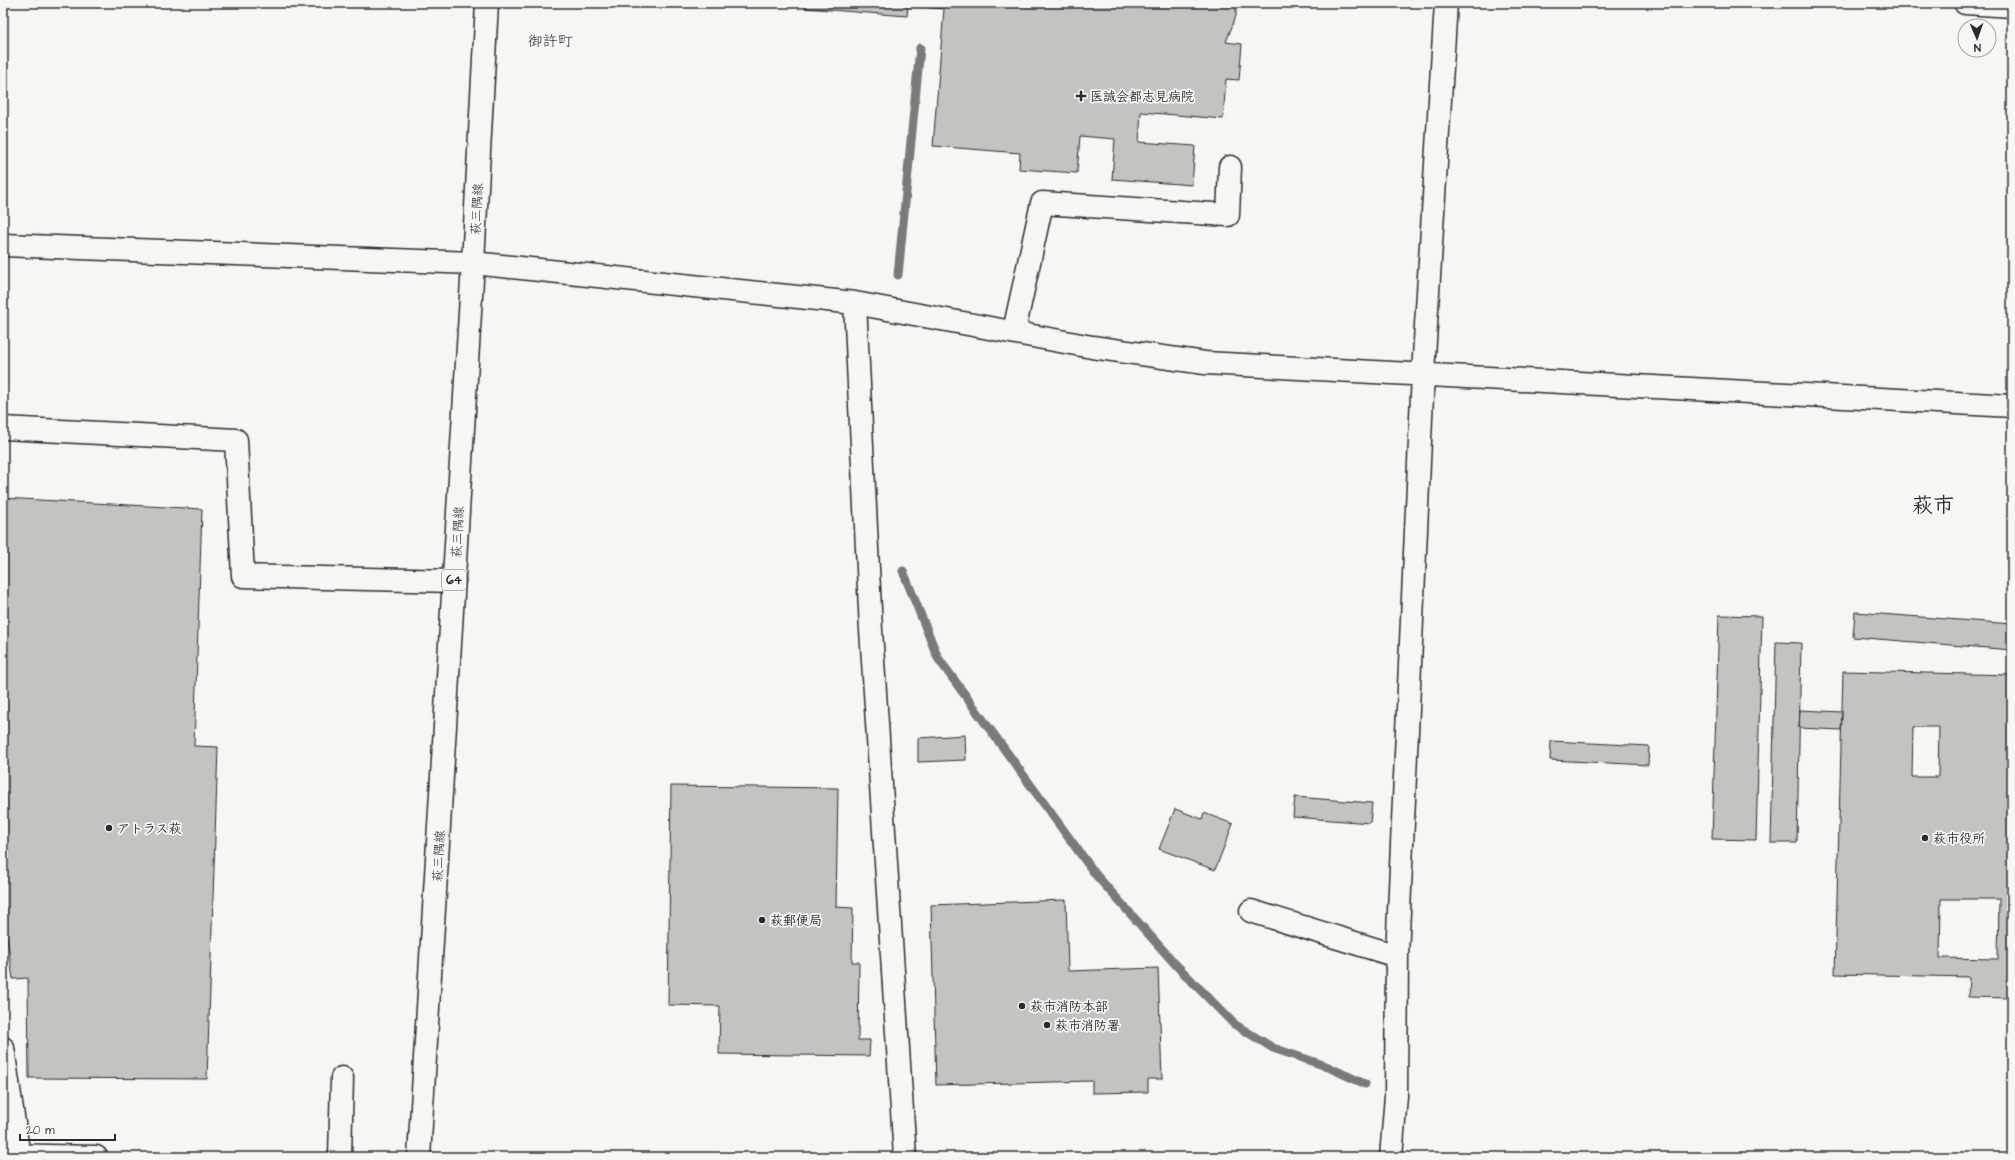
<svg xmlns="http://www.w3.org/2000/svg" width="2015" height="1160" viewBox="0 0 2015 1160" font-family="'Architects Daughter','Klee One',sans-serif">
<rect width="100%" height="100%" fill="#f6f6f2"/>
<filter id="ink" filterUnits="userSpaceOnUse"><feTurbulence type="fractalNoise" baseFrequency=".025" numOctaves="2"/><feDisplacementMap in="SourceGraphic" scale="8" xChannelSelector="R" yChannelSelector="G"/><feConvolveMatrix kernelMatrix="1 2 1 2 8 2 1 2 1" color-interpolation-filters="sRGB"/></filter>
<g filter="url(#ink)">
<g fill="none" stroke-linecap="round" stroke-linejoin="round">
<!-- stream -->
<path stroke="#7a7a78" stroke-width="9" d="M898,275L920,48
M903,571L938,658L1096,875L1177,966L1234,1024L1273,1048L1326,1066L1365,1084"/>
</g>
<!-- building -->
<path fill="#c3c3c0" stroke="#2b2b2b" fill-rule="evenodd" d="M806,3H1236V16L1226,42L1242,44L1239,80L1226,79L1223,119L1141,112L1139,142L1195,146L1192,185L1112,179L1115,139L1080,136L1077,173L1019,169L1020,153L933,146L944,9L908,6L907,16L805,8Z
M3,498L202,509L194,746L218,747L207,1079L29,1078L28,978L13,979L3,910Z
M1855,612L2012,624V650L1853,637Z
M1719,615L1762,616L1756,840L1712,839Z
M1776,642L1801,643L1797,843H1771Z
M1843,671L2012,675V998L1968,997L1969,977L1835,974ZM1913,727H1939L1938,777H1912ZM1941,899H1999L1998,959L1940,958Z
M1800,710L1842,712L1841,730L1799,728Z
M965,735L966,760L918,762V738Z
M1551,741L1649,746L1648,765L1550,760Z
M671,786L838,788L836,907L853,908L852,962H859L858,1040H870L869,1056L719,1054L720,1006L668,1005Z
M1295,797L1372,803L1370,823L1293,817Z
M1175,809L1202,819L1204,813L1233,824L1215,870L1159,849Z
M1066,900L1068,971L1158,968L1162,1079H1148V1092L1092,1093V1081L936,1085L931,905Z"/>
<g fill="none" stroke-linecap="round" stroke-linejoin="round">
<!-- minor casing -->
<g stroke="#2b2b2b" stroke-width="25">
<path id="minor" d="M1965,3L2012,6
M3,245L473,263L855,303L1092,347L1205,363L2012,406
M855,303L871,630L905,1157
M1014,331L1042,203L1228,215L1230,167
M3,428L236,440L243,576L454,581
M1251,911L1397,956
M3,1048L19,1157
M340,1157L342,1078
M1391,1157L1396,1096L1397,956L1423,373L1446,3"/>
</g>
<!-- major casing -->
<g stroke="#2b2b2b" stroke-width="25">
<path id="major" d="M419,1157L473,263L487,3"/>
</g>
<!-- highway casing -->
<g stroke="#2b2b2b" stroke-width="25">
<path id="highway" d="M3,1155L96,1157"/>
</g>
<!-- minor -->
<use href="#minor" stroke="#f6f6f2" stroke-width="22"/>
<!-- major -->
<use href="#major" stroke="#f6f6f2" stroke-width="22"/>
<!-- highway -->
<use href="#highway" stroke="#f6f6f2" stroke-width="22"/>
</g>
</g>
<!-- markers -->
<g fill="#2b2b2b" stroke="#f6f6f2" stroke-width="1.5">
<path d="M1079 90h4v4h4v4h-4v4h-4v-4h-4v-4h4z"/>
<circle cx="109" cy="828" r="4"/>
<circle cx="1925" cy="838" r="4"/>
<circle cx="762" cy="920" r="4"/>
<circle cx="1022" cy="1006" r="4"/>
<circle cx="1047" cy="1025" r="4"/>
</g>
<g text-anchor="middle" stroke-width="3.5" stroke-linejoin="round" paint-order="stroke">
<!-- shield labels -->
<rect fill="#f6f6f2" stroke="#686867" stroke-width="1" x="442" y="570" width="24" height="20" rx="3"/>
<g font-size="12" font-weight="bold" fill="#2b2b2b">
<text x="454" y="584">64</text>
</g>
<!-- poi labels -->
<g font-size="13" font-weight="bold" fill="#2b2b2b" stroke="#f6f6f2" text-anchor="start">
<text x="1090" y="101">医誠会都志見病院</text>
<text x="117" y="833">アトラス萩</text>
<text x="1933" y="843">萩市役所</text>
<text x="770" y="925">萩郵便局</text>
<text x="1030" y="1011">萩市消防本部</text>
<text x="1055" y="1030">萩市消防署</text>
</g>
<!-- street labels -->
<g font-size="13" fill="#2b2b2b" stroke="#f6f6f2">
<text transform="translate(476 209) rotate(-87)" y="5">萩三隅線</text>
<text transform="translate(457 532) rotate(-87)" y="5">萩三隅線</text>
<text transform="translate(438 856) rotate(-87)" y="5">萩三隅線</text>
</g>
<!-- quarter labels -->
<g font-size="15" fill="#2b2b2b" stroke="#f6f6f2">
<text x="550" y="46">御許町</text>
</g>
<!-- town labels -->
<g font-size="21" font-weight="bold" fill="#2b2b2b" stroke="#f6f6f2">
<text x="1933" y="512">萩市</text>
</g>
</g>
<!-- margin -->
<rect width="2015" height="1160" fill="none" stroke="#f6f6f2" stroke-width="16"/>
<rect x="8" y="8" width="1999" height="1144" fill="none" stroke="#2b2b2b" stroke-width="1.5" filter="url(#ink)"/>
<!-- north arrow -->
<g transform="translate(1977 38) rotate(178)"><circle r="19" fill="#f6f6f2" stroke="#a5a5a2"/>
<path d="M0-3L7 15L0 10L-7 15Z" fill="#2b2b2b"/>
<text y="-6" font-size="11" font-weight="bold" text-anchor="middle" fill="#2b2b2b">N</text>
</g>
<!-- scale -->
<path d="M20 1134v6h95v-6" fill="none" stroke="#2b2b2b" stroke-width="2"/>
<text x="26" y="1134" font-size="12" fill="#2b2b2b" stroke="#f6f6f2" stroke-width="3" paint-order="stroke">20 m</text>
</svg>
